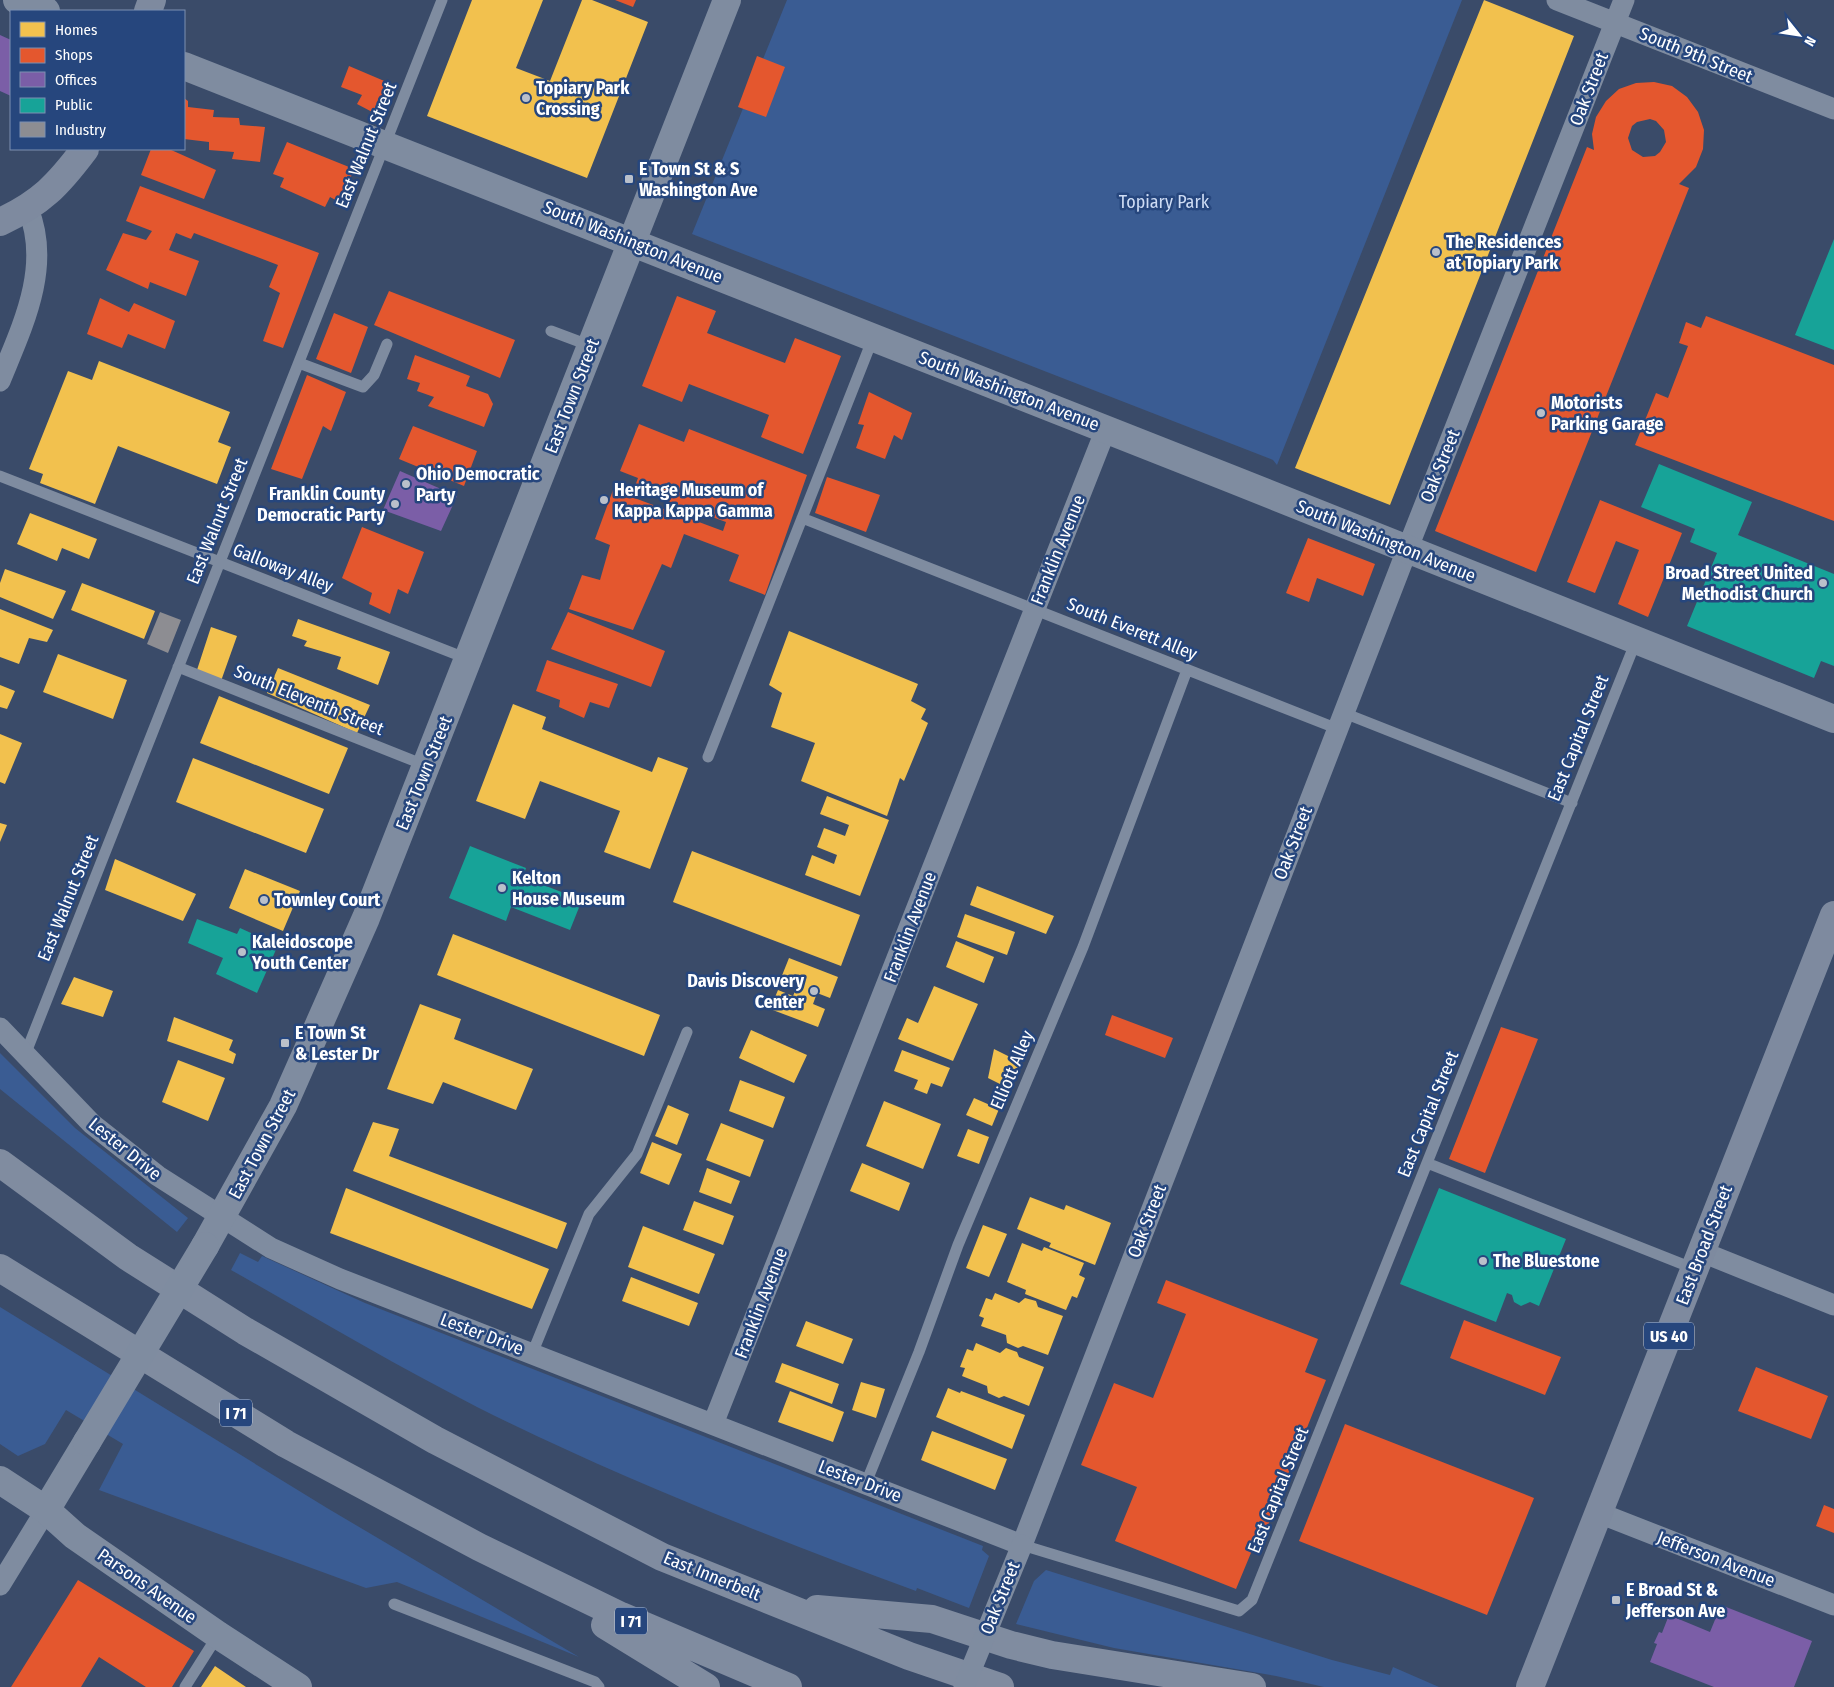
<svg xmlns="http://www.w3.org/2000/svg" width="1834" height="1687" viewBox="0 0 1834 1687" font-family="'Fira Sans Condensed',sans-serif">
<rect width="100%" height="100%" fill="#3a4b69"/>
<!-- green -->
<path fill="#3a5c93" d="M787,0H1462L1277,465L1273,460L692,234Z
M0,1053L75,1128L188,1218L177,1232L0,1089Z
M240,1253L258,1262L262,1256L365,1303L983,1546L982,1550L989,1556L969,1608L917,1588L916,1591C767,1536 619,1478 477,1407C393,1364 312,1316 231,1270Z
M0,1307L327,1508L579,1657L397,1582L366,1588L99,1490L123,1444L66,1410L45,1444L18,1456L0,1444Z
M1046,1570L1332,1660L1390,1675L1393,1667L1439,1687H1324L1276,1676L1114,1648L1016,1624L1034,1581Z"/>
<!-- homes -->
<path fill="#f2c14e" d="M472,0H543L516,68L550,81L582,0H592L648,22L587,178L427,116Z
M1484,0L1574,36L1390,505L1295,468Z
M99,361L230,412L218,442L231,447L217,484L118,446L95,504L40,483L43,474L29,469L68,371L92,380Z
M30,513L97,539L89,559L62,548L57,561L17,544Z
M5,569L66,591L53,619L0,597V583Z
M82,583L155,611L144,639L71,610Z
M0,609L53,630L47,642L29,638L19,664L0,657Z
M298,619L390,652L378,685L337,669L341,657L304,646L307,641L292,636Z
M211,627L237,636L221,681L196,673Z
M789,631L918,684L911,701L926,709L921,719L928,723L904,781L900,778L887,816L801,781L815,743L771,727L782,693L769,685Z
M58,654L127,680L113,719L43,692Z
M278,668L370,705L357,733L267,693Z
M0,685L15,691L7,709L0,707Z
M219,696L348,748L329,794L200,743Z
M513,704L546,717L542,729L652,772L658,757L688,768L650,869L604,852L620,811L540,781L525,819L476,801Z
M0,734L22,743L5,784L0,782Z
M193,758L324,809L306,853L176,802Z
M827,796L889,820L860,896L805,875L812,855L834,864L837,855L817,847L824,828L845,836L849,825L820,814Z
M0,823L7,825L0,842Z
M692,851L860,915L841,966L673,902Z
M115,859L196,894L183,921L105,890Z
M245,869L300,891L283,931L229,908Z
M977,886L1054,916L1046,934L970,905Z
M965,914L1015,932L1007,955L957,937Z
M453,934L660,1015L644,1056L437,975Z
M956,941L994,957L984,983L946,967Z
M789,958L838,977L830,998L817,993L813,1004L825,1009L818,1027L770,1009L778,990L793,996L798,984L781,978Z
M74,977L113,991L103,1017L61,1004Z
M934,986L978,1004L953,1061L898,1039L907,1018L918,1023Z
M420,1004L461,1019L454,1039L533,1069L516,1110L443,1082L433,1104L387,1089Z
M174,1017L233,1040L229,1050L236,1054L233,1064L167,1041Z
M751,1030L807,1055L794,1083L739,1058Z
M994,1049L1022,1063L1010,1089L988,1078Z
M902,1050L950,1068L942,1087L931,1083L927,1094L914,1089L918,1080L894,1071Z
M178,1060L225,1078L208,1121L162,1102Z
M740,1080L785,1097L773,1128L729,1111Z
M974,1098L999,1109L992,1126L966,1115Z
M884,1101L941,1124L923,1169L866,1146Z
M668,1105L689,1114L677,1145L655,1136Z
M373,1122L399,1129L389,1156L567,1223L557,1249L353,1171Z
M721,1123L764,1140L750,1177L706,1160Z
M968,1129L989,1137L979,1164L957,1156Z
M652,1142L682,1154L669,1185L640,1173Z
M862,1163L910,1183L899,1211L850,1191Z
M707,1168L740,1181L731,1204L699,1192Z
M346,1188L549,1269L532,1309L330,1233Z
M1030,1197L1064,1210L1066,1205L1111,1223L1095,1265L1049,1247L1051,1243L1017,1229Z
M694,1201L734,1216L723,1245L683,1230Z
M983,1225L1007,1234L989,1277L966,1268Z
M643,1226L715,1254L699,1294L628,1267Z
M1022,1243L1042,1251L1044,1247L1084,1263L1079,1275L1085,1278L1077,1298L1072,1296L1066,1310L1025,1294L1026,1290L1007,1282Z
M631,1277L698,1303L689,1326L622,1301Z
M995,1293L1019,1303L1025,1298L1036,1301L1038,1307L1063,1316L1048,1355L1023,1346L1018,1348L1007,1343L1006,1335L981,1326L984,1318L979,1316L986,1298L992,1300Z
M806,1321L853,1339L843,1364L796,1346Z
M976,1343L1000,1353L1006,1348L1017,1352L1019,1357L1044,1367L1029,1406L1004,1396L999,1398L988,1393L987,1386L962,1376L965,1368L960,1367L967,1349L973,1351Z
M782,1363L839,1384L832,1404L775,1382Z
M861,1382L885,1389L876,1418L852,1410Z
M948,1388L960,1393L961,1391L1025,1415L1012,1449L936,1417Z
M790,1391L844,1412L833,1442L778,1422Z
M932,1431L1007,1459L995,1490L921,1460Z
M215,1666L246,1687H201Z"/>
<!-- shops -->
<path fill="#e4572e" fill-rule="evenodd" d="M615,0H636L633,7Z
M757,56L785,67L766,117L738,107Z
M349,66L389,83L376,114L357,104L362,95L341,87Z
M1654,82L1672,86L1687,97L1698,112L1704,130L1703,149L1696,167L1679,184L1689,188L1536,572L1435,531L1587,147L1594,150L1592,134L1596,117L1606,101L1619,89L1636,83ZM1650,119L1656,121L1664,130L1666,142L1660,152L1655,156L1643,157L1632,150L1628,138L1632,126L1637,122Z
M184,98L188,101V107L214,110L213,117L239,118L240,125L265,127L260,162L232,159L234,152L209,150V142L184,139Z
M287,142L354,169L341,203L330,197L325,207L280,187L284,178L273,174Z
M151,149H169L216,170L204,199L141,175Z
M140,186L319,253L283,348L263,341L280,293L269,287L278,265L194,233L191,239L176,233L169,250L199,261L186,296L150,282L148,289L106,270L123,233L146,240L152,231L126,221Z
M389,291L515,340L500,378L374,325Z
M677,296L716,311L707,333L785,363L795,338L841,356L803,454L761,437L769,415L689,384L682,402L642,386Z
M100,298L129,312L134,303L175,321L165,349L128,334L122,348L87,334Z
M334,313L368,327L351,373L316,359Z
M1706,316L1834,365V521L1635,445L1656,393L1668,398L1688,346L1679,343L1686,322L1701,328Z
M415,355L470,376L466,386L488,394L493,404L484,427L428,406L434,397L417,391L420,383L407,379Z
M307,375L346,392L331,431L323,426L302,479L271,469Z
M869,392L912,413L902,440L894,435L885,459L856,448L864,425L858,424Z
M639,424L684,442L689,429L807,475L765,595L729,581L739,555L684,534L671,568L662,564L633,630L569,609L582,575L600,580L610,545L595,539L613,490L723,531L726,522L634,489L638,478L620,471Z
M413,426L477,451L464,486L399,459Z
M827,477L880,495L866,532L815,513Z
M1600,500L1682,533L1648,617L1618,604L1639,550L1616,541L1595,593L1567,582Z
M362,527L424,552L408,594L398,589L390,614L369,604L372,593L342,578Z
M1308,538L1375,564L1363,596L1317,578L1309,602L1286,593Z
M568,612L665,651L651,687L551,649Z
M547,660L618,684L609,708L590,702L584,718L559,707L560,700L536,691Z
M1112,1015L1173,1038L1165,1058L1105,1035Z
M1501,1027L1538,1039L1485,1173L1449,1159Z
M1166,1280L1318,1339L1305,1372L1326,1380L1263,1538L1258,1536L1236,1589L1115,1541L1137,1487L1081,1465L1114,1383L1153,1398L1186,1314L1157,1303Z
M1464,1320L1561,1357L1545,1395L1450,1358Z
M1756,1367L1828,1396L1811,1439L1738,1411Z
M1345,1424L1534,1498L1487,1615L1299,1541Z
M1824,1505L1834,1509V1533L1816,1526Z
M78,1580L194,1651L172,1687H146L99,1657L81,1687H11Z"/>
<!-- offices -->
<path fill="#7b5ea7" d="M0,35L11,40V96L0,91Z
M400,471L457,496L441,531L383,510Z
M1721,1605L1812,1641L1794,1687H1714L1650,1662L1657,1644L1654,1643L1659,1632L1662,1633L1669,1615L1710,1632Z"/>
<!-- public -->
<path fill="#17a398" d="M1834,239V350L1795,335Z
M1659,464L1752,502L1738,535L1834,574V666L1821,661L1814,678L1687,626L1717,553L1690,542L1695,529L1641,507Z
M470,846L526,868L523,877L582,900L570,930L511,907L506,921L449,898Z
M197,919L237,934L240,928L278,945L257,993L216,974L223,958L188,943Z
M1439,1188L1566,1239L1539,1306L1530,1302L1521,1306L1514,1302L1512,1295L1507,1293L1496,1322L1400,1284Z"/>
<!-- industry -->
<path fill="#8d8d92" d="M160,612L181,620L168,653L147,644Z"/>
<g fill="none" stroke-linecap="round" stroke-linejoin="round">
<!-- service -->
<path stroke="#7f8ca0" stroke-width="11" d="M551,331L591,346
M299,363L363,387L374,375L387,344
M0,476L468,659
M802,518L1338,729
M178,667L427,766
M1344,713L1572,803
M708,757L873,338
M25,1055L442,0
M1427,1163L1695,1269
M532,1354L589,1214L637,1154L687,1032
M866,1483L919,1352L958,1245L1083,947L1187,670
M1022,1545L1239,1611L1252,1600L1636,641
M394,1604L595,1682L599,1687
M185,1687L218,1635"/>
<!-- minor -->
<path stroke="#7f8ca0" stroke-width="21" d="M1557,0L1834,109
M0,381C22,327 52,267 28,209
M0,1028L92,1124L158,1176L271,1248L340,1279L1022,1545L1407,550L1624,0
M1702,1252L1834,1305
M713,1424L1106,429
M1599,1513L1834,1605
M0,1585L46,1510"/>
<!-- tertiary -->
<path stroke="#7f8ca0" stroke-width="28" d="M17,0L46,11
M184,66L1229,478L1834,719
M205,1246L283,1106L366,918L727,0
M0,1480L46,1510L75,1536L218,1635L298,1687
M46,1510L87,1442"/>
<!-- primary -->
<path stroke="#7e8a9f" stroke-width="28" d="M148,11L152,0
M0,222C41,203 58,185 85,149
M1530,1687L1834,915"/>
<!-- motorway -->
<path stroke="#808ca0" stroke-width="28" d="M0,1163L128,1257L245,1331L435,1440L662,1557L909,1656L1000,1687
M0,1268L286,1444L479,1547L621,1616L788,1687
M817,1609L932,1619L1011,1645L1052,1655L1252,1687
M605,1625L706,1687"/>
<!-- minor-bridge -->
<path stroke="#7f8ca0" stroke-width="21" d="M964,1687L1022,1545"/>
<!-- tertiary-bridge -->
<path stroke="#7f8ca0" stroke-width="28" d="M87,1442L205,1246"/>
</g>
<!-- markers -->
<g fill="#bac0ca" stroke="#26467d" stroke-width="2">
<circle cx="526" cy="98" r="5"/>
<rect x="624" y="174" width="10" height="10" rx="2.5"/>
<circle cx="1436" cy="252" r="5"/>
<circle cx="1541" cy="413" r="5"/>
<circle cx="406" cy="484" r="5"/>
<circle cx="604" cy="500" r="5"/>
<circle cx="395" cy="504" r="5"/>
<circle cx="1823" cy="583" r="5"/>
<circle cx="502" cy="888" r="5"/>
<circle cx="264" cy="900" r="5"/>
<circle cx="242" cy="952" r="5"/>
<circle cx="814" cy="991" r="5"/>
<rect x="280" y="1038" width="10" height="10" rx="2.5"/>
<circle cx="1483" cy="1261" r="5"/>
<rect x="1611" y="1595" width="10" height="10" rx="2.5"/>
</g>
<g text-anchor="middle" stroke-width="5" stroke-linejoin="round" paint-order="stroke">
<!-- shield labels -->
<g fill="#26467d" stroke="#bec8d8" stroke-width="1">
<rect x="1644" y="1322.5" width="50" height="27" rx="4"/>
<rect x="220" y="1399.5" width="32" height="27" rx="4"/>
<rect x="615" y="1607.5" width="32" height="27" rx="4"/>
</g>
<g font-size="16" font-weight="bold" fill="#fff">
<text x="1669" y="1342">US 40</text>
<text x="236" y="1419">I 71</text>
<text x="631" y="1627">I 71</text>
</g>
<!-- street labels -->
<g font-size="18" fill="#fff" stroke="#26467d">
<text transform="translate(1696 55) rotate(22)" y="6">South 9th Street</text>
<text transform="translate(1589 89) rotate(-69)" y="6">Oak Street</text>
<text transform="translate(366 145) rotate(-68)" y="6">East Walnut Street</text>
<text transform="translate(633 242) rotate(22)" y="6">South Washington Avenue</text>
<text transform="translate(1009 391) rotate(21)" y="6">South Washington Avenue</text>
<text transform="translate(572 396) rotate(-69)" y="6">East Town Street</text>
<text transform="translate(1440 466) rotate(-68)" y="6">Oak Street</text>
<text transform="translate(217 521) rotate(-68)" y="6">East Walnut Street</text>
<text transform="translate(1386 541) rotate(22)" y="6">South Washington Avenue</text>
<text transform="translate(1058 550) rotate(-68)" y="6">Franklin Avenue</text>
<text transform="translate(283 568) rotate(21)" y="6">Galloway Alley</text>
<text transform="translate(1132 629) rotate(22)" y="6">South Everett Alley</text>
<text transform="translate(309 700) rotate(22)" y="6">South Eleventh Street</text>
<text transform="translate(1578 738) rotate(-68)" y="6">East Capital Street</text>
<text transform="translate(424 773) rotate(-68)" y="6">East Town Street</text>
<text transform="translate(1293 843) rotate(-69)" y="6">Oak Street</text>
<text transform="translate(68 898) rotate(-68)" y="6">East Walnut Street</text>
<text transform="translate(910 927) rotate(-69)" y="6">Franklin Avenue</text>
<text transform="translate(1012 1070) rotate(-67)" y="6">Elliott Alley</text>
<text transform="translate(1428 1114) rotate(-68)" y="6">East Capital Street</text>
<text transform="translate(262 1144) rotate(-62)" y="6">East Town Street</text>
<text transform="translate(125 1149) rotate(39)" y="6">Lester Drive</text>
<text transform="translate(1147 1221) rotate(-69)" y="6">Oak Street</text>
<text transform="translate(1704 1245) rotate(-69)" y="6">East Broad Street</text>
<text transform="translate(761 1303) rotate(-69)" y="6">Franklin Avenue</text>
<text transform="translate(482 1334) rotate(21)" y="6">Lester Drive</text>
<text transform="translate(860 1481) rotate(21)" y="6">Lester Drive</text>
<text transform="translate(1278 1490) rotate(-68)" y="6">East Capital Street</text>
<text transform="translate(1716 1559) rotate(21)" y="6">Jefferson Avenue</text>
<text transform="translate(712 1576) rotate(22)" y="6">East Innerbelt</text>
<text transform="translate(147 1586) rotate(35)" y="6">Parsons Avenue</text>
<text transform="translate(1000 1598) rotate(-68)" y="6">Oak Street</text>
</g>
<!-- poi labels -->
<g font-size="18" font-weight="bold" fill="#fff" stroke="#26467d" text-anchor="start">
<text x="536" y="94">Topiary Park<tspan x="536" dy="21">Crossing</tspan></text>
<text x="639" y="175">E Town St &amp; S<tspan x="639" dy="21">Washington Ave</tspan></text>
<text x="1446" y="248">The Residences<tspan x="1446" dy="21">at Topiary Park</tspan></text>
<text x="1551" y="409">Motorists<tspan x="1551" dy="21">Parking Garage</tspan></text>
<text x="416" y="480">Ohio Democratic<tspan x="416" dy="21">Party</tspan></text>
<text x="614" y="496">Heritage Museum of<tspan x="614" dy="21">Kappa Kappa Gamma</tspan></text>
<text x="385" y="500" text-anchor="end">Franklin County<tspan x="385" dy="21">Democratic Party</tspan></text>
<text x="1813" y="579" text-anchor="end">Broad Street United<tspan x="1813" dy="21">Methodist Church</tspan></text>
<text x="512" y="884">Kelton<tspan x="512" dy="21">House Museum</tspan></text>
<text x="274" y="906">Townley Court</text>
<text x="252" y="948">Kaleidoscope<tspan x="252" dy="21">Youth Center</tspan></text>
<text x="804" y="987" text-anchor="end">Davis Discovery<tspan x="804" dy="21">Center</tspan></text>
<text x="295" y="1039">E Town St<tspan x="295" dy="21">&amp; Lester Dr</tspan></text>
<text x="1493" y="1267">The Bluestone</text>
<text x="1626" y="1596">E Broad St &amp;<tspan x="1626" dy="21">Jefferson Ave</tspan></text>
</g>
<!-- park labels -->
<g font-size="18" fill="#cedcf4" stroke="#26467d">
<text x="1164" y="208">Topiary Park</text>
</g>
</g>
<!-- legend -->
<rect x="10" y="10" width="175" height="140" fill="#26467d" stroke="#7d90b1"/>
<rect x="20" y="22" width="25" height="15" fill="#f2c14e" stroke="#7d90b1"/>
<text x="55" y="35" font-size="15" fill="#ffffff">Homes</text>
<rect x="20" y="48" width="25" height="15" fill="#e4572e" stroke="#7d90b1"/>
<text x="55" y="60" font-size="15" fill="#ffffff">Shops</text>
<rect x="20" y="72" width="25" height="15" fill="#7b5ea7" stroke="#7d90b1"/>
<text x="55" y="85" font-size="15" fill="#ffffff">Offices</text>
<rect x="20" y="98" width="25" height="15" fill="#17a398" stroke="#7d90b1"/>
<text x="55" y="110" font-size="15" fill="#ffffff">Public</text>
<rect x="20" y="122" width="25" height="15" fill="#8d8d92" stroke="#7d90b1"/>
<text x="55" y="135" font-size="15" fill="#ffffff">Industry</text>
<!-- north arrow -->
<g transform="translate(1799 35) rotate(120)" stroke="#26467d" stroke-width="4" paint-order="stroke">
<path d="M0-4L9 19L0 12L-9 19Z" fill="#ffffff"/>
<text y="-8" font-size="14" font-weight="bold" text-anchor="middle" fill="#ffffff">N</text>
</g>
</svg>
